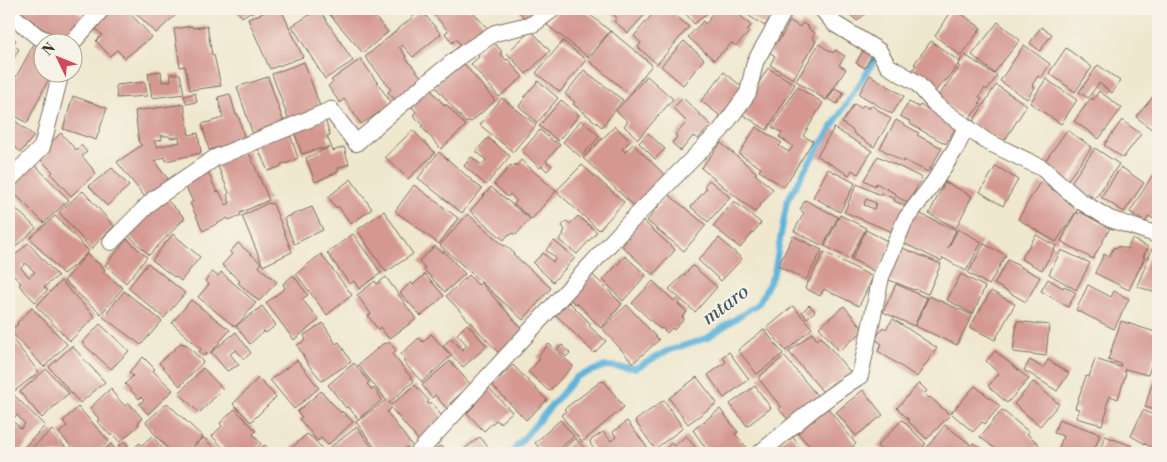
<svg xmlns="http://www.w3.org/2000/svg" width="1167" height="462" viewBox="0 0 1167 462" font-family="'Libre Bodoni',serif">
<rect width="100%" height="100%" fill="#f7f3e8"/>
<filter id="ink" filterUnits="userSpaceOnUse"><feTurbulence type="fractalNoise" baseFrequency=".02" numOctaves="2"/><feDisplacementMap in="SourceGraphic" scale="10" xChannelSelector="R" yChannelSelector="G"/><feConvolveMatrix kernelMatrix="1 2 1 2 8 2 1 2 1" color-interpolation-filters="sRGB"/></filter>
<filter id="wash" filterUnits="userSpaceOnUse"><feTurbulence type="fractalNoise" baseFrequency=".0096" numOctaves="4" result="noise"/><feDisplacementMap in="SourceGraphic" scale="20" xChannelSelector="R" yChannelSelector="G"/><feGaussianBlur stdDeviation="1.12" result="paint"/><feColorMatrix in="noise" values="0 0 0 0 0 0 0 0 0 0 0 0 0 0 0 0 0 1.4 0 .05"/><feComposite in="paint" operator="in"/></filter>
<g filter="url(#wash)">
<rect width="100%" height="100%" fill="#efe8cf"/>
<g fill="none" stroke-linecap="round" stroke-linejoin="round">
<!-- stream -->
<path stroke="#5eb4da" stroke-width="6" d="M511,453L576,377L605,366L636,368L667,351L707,338L759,303L774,273L787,201L807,166L877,56"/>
</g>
<g id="blocks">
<!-- building -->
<path fill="#d49891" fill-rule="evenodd" d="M17,9H74L84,17L62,42H59Z
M107,9H126L152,37L125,58L117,50L110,56L96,41L102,35L93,26Z
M132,9H178L180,11L156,33Z
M235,9H257L252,14L250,12L242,17Z
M273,9H281L303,57L270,69L248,19Z
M319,9L353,61L325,79L292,26Z
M325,9H368L388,32L363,53Z
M436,9H470L488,29L464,49L456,39L452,43L445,33L448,31L432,12Z
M517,9H542L527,21Z
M560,9H583L610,31L588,57L547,25Z
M607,9H650L628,33L614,21L617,18Z
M657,9H668L689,27L657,64L638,47L641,43L634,36Z
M682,9H713L694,24Z
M717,9H731L737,14L738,13L751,26L747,30L749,32L736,46L732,43L714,60L688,37L703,21L705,24L710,19L708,18Z
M738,9H775L765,26Z
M844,9H871L857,21Z
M953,9H955L981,28L961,56L935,36Z
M421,10L441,34L413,57L402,45L399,47L406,56L405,57L422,78L396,101L388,92L391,89L365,57Z
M790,21L800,27L802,23L809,27L808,28L815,33L812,38L816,41L793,79L770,65L775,56L765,49L773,37L779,41Z
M998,22L1020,40L994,73L972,55Z
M192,26L193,28L207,26L212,55H214L221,86L190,90L185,66L180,67L174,29Z
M1041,27L1052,34L1040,51L1030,43Z
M531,30L550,51L526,74L507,53Z
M611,31L652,65L629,94L588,60Z
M9,36L16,40L13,45L19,49L9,67Z
M492,39L502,52L500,53L506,60L508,59L523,77L499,97L471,64L479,57L476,53Z
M563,41L586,60L560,92L536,73Z
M684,41L704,59L683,85L661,66Z
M931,41L960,62L946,81L944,80L934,93L910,74L916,65L914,64Z
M35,42L42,47V72H52L27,123L9,112V84L13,76L16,77Z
M819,44L833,53L835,50L845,56L839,65L846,69L826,100L796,81Z
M1024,45L1050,64L1041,78L1038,76L1032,85L1035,87L1027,99L1000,81Z
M1066,48L1092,67L1075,92L1049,73Z
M864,49L873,54L865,68L856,63Z
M965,55L997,76L987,90L985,88L979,97L982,99L979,103L981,104L968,120L937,98L960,66L958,65L961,61L960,60Z
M361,59L392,104L361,124L344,99L340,103L328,86L333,82L331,80Z
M461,60L495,101L471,122L469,121L466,123L434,85Z
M304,62L321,109L289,121L272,74Z
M1098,65L1120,81L1112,93L1099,83L1088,98L1079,92Z
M768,68L795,84L767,130L740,113Z
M584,70L623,100L602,127L573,104L575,102L565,94Z
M161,71L162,82L171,81L170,74H180L184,94L152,98L148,73Z
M724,72L746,90L723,118L701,101Z
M870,75L904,96L892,114L859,94Z
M647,76L673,99L638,139L624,126L628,121L616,111Z
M268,77L285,126L255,135L252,132L237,87Z
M1046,79L1077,100L1061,124L1030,103Z
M538,81L558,98L537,123L519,106L525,98L524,97Z
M145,82L147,96L117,98L116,85Z
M996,85L1027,105L1003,143L972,123Z
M797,87L823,103L803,136L813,141L784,187L759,171L761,168L739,154L756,127L782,143L779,146L789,152L793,146L779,137L782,133L772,127Z
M835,88L844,93L837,104L828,99Z
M430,89L445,106L446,104L466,126L441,149L421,126L423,125L413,115L416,112L409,103Z
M1099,91L1122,108L1099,139L1074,121L1091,98L1093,100Z
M1157,92L1158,93V125L1154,131L1136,117Z
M195,93L197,102L187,104L184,96Z
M230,94L236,115L238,114L245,140L209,150L202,124L223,118L218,97Z
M73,96L107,108L96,140L63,129Z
M502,98L536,125L513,152L480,125Z
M683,98L711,125L698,139L693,136L681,151L672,143L677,137L675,135L687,122L673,108Z
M561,100L579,115L558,141L539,126Z
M909,102L919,107L920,105L957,125L946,144L910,124L911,122L900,116Z
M184,104L189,135L198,133L201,153L166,161L165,157L154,161L172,184L148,201L117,162L142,145L139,143L135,111ZM161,136H169L170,138L179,137L180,142L157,147L154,141L162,140Z
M854,104L861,108L863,105L869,109L871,105L891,119L874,147L853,133L854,131L842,123Z
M9,116L34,136L21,152L9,143Z
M325,119L330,135L327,136L333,151L344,147L349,164L338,168L339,171L315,182L306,158L329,147L321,150V148L302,154L293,129Z
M581,120L600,136L581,157L563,142Z
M896,120L919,133L917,135L942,148L928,172L904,160L903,162L880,148Z
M1122,120L1141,134L1123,158L1104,145Z
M615,126L630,141L622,149L625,152L633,144L668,178L636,208L583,158Z
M834,128L872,151L858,174L852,170L849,175L817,156Z
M413,130L435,153L408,179L385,157Z
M540,130L554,142L555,141L560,145L546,161L552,166L547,171L542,166L540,168L522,151Z
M1067,130L1092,147L1067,181L1043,164Z
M289,131L298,158L288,163L281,164L282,166L268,171L256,144Z
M61,133L76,150L81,145L87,152L82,156L96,173L71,196L51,174L53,172L41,160L49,151L46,147Z
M648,133L665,149L655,159L639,143Z
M488,138L510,156L486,185L464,166L471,157L482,165L486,160L476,151Z
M721,143L757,173L755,174L773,189L755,212L701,168Z
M1095,148L1119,164L1095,199L1087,193L1085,196L1069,185Z
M248,150L269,200L240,213L241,215L229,220L228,218L203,231L190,203L193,202L183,181L207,170L217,192L219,191L226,205L230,203L227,195L229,193L217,164Z
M439,152L482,189L462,213L418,178Z
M878,156L922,178L908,203L896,196V194L876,183L875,186L864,180Z
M521,160L556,191L532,219L514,204L517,201L510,194L508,197L494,184L511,165L513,167L515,164L516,166Z
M34,164L69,200L44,223L9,188Z
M582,165L624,202L599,230L556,191Z
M996,166L1018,180L1003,206L980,192Z
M1158,166V222L1149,216L1145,222L1130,212Z
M1121,167L1144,183L1124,212L1101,197Z
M112,168L129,186L107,206L89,186Z
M828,169L855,183L840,212L813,197Z
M351,179L372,209L351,224L338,206L336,208L328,197Z
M709,180L730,197L708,222L691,207L707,188L704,186Z
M945,182L972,196L956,228L929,214Z
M1040,182L1080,206L1056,242L1018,219Z
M857,184L880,195L881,193L895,199L894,201L906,206L895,233L844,212ZM866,199L876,203L874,209L864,205Z
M414,185L458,218L439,244L395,211Z
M491,187L530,219L516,235L513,233L511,235L509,234L504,240L470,211Z
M83,191L114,226L91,249L59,212Z
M668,194L706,225L684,251L647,221Z
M162,195L185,218L149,255L125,232Z
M805,200L838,217L823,246L794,231L804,213L800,210Z
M734,201L761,223L740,248L713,226Z
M10,203L36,228L9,253V204Z
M268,203L273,204L292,252L263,266L242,216Z
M312,207L323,230L294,244L284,218Z
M384,211L413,254L386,272L357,230Z
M916,212L956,230L948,248L958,229L982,242L966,271L943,258L941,261L899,241Z
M1076,212L1078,214L1080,212L1110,228L1093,259L1061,241Z
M468,214L504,246L505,245L514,253L513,254L551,288L523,320L440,245Z
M840,215L866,228L850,259L825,246Z
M55,216L89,251L73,267H72L63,274L30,238Z
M578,216L597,232L577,254L559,240L564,234L563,233L565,230L562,226L566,221L570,224Z
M640,218L675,250L653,275L622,246L629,238L626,234Z
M866,230L891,243L877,273L852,259Z
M173,234L200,257L181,281L175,276L174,277L152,260Z
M353,234L381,273L359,289L354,281L350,284L327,253Z
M1036,235L1056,246L1042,270L1021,259Z
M793,236L822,250L806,280L778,266Z
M719,238L742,259L721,281L698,260Z
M127,239L147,257L126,283L105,265Z
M1132,239L1148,247L1143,257H1145L1129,290L1095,273L1104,254L1109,257L1114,247L1117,248L1118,246L1127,249Z
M554,241L575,258L553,282L533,263L543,253L553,262L556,258L546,250Z
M28,243L58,276L44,287L48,290L35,302L19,285L21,283L9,270V261ZM25,263L35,272L29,277L21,268Z
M238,243L261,263L259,267L277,282L259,301L238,283L240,281L222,265L232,254L230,252Z
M984,244L1006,255L989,285L968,273Z
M435,246L443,253L444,251L465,274L445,292L424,270L425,268L419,261Z
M898,246L941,264L928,294L915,289L914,290L884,278Z
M1153,247L1158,249V294L1137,286Z
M1061,250L1090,263L1076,290L1049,274Z
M824,252L873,277L859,306L824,289L820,296L805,288Z
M87,254L105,269L103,272L123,288L101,314L64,281Z
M321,254L352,295L327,315L296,274Z
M625,256L646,275L623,301L603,280Z
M1008,260L1040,277L1026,302L994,284Z
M148,263L185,293L164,318L128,288Z
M693,266L717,287L695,312L669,289Z
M212,272L218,276L221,272L256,303L235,327L198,297L209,284L205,281Z
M425,274L444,296L421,316L400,293L411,282L413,285Z
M961,274L985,287L973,314L947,300Z
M293,275L308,295L302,299L319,320L294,340L266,303L285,288L283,284Z
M469,275L478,285L481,283L524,331L499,353L446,296Z
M593,275L622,304L601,328L577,303L575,304L569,298Z
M386,277L416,319L389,339L380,327L378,329L368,316L371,314L357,295L375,281L377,284Z
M1048,279L1063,288L1064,286L1076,293L1068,307L1041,291Z
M61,281L95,317L70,341L36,306Z
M653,281L674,301L676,299L680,302L678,304L687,312L682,317L684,319L674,330L672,328L667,333L662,328L660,329L632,303Z
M896,284L927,298L914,326L883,312Z
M1088,285L1111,297L1114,291L1129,299L1114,329L1076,310Z
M124,291L162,321L141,345L103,317Z
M991,291L1015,304L995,340L970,327Z
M929,296L972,315L957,345L915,326Z
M191,300L230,330L209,354L207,353L205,356L199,352L201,349L172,323Z
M569,302L591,324L589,326L606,341L594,353L556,315Z
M627,305L659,340L633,363L602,328Z
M809,305L815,311L807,318L802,312Z
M262,306L276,325L266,333L264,331L250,344L236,326Z
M793,306L812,328L786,351L767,328Z
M844,306L864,330L839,351L819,327Z
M32,308L67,344L44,367L10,331L18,324L17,323Z
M893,319L937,348L917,377L878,351L882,344L875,339L883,327L886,329Z
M1017,321L1049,325L1046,356L1013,352Z
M1121,321L1158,333V344L1148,375L1125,369L1124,372L1126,373L1118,399L1110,396L1106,407L1108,408L1102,425L1076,418L1079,409L1075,408L1086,376L1089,377L1095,359L1120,367L1121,364L1108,360Z
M323,323L336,344L339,342L351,362L322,381L308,364L297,345L306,340L304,335Z
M100,324L129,351L111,369L82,343Z
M467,324L487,346L463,367L443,346L451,338L462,350L467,345L457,334Z
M764,329L783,354L757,374L738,350Z
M236,332L251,353L244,359L236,350L230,354L239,365L227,371L211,352Z
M812,333L817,340L821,337L851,373L835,386L833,383L823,392L789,352Z
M431,334L451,356L422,382L403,361L405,359L401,354L419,338L423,342Z
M9,335L39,372L13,392L9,386Z
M389,342L396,350L393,355L414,381L389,403L391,405L415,385L429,401L427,403L429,404L431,402L443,418L418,440L391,408L387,412L413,447L412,453L407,447L398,453H379L356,422L386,400L358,365L384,343L386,344Z
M181,343L187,345L203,362L180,386L159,363Z
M549,344L573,366L549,391L528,372L540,359L537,357Z
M562,345L570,353L566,357L557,349Z
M72,346L105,382L80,403L49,367Z
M995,351L1029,379L1007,403L988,386L999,374L986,361Z
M729,352L749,379L724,398L708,375L726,362L722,357Z
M784,356L820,399L791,423L779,409L781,407L758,378Z
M143,357L155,369L153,371L173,390L148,414L139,404L144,400L141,397L139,399L125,384L133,376L129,372Z
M297,360L319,388L294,409L270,380Z
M1030,360L1043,368L1048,360L1069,373L1057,391L1024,370Z
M450,361L471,385L450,403L452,407L448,410L435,395L432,398L422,385Z
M354,363L369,382L367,384L372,390L374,388L382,400L358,419L350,409L347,407L346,408L328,385Z
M513,365L547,400L526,420L492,385Z
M203,368L223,389L199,413L179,393Z
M46,369L69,393L42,418L20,392Z
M697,377L717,403L688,424L669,398Z
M1154,377L1158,378V411L1145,407Z
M258,378L276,397L251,422L233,404Z
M604,381L624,407L582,442L561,415L566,411L564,409L600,382Z
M1033,382L1059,404L1040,426L1014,404Z
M919,383L927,391L924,394L929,398L930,397L950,415L927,439L908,421L909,420L897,408Z
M755,386L771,408L747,426L730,404Z
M975,386L1000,406L985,424L982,422L973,432L951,413Z
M111,388L113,393L125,406L129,403L142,418L138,423L139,425L120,442L112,434L111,436L97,421L99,419L90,408Z
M489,388L512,412L500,423L496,420L484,431L467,413L475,405L474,403Z
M863,390L883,415L856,436L836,412Z
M321,391L341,413L342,411L353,422L328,445L321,438L318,441L299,419L302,417L297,412Z
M13,394L45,426L18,453H13L9,448V398ZM17,415L25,424L21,429L12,420Z
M664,400L683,428L655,449L635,421Z
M167,403L203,437L185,453H172L151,430L152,429L146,422Z
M824,403L856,444L844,453H815L793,427Z
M78,407L109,441L96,453H77L59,433L67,426L63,421Z
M235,409L256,431L253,434L261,444L251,453H228L212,436L222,426L220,423Z
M720,409L738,432L735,434L750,451L746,453H709L693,430Z
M1002,410L1029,432L1027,434L1039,444L1032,453H1001L980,437Z
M1143,410L1153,415L1154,413L1158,415V446L1156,450L1131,436Z
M1059,419L1100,434L1093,453H1064L1058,451L1063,436L1054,433Z
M560,420L574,436L555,453H544L535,443Z
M902,420L926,444L917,453H885L877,446Z
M627,421L651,452L649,453H597L591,445L590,441L603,432L611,441L616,437L613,432Z
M945,425L970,444L962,453H929L925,450Z
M357,427L374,450L373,453H329L328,451L330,449L329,448Z
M52,430L70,453H26Z
M307,434L314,439L326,453H288L287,452Z
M790,434L803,450L804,449L808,453H765Z
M152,436L166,453H130L129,452L140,443L142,445Z
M686,436L700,453H660L672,443L674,446Z
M1105,436L1132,446L1130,453H1099Z
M480,437L493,453H459Z
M204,438L219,453H187Z
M575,438L589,453H559Z
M125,441L129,447L123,452L118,446Z
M973,443L976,445L989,453H966Z
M111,444L119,453H99Z
M265,445L272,453H255Z
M440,446L442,448L443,447L449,453H430Z"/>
</g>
</g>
<g filter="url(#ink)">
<use href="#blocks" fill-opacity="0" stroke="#7a6c5c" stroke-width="1"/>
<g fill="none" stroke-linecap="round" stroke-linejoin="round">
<!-- minor casing -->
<g stroke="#7a6c5c" stroke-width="18">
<path id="minor" d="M822,9L835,24L879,51L888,66L917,83L936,105L986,141L1042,168L1080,201L1110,219L1158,235
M9,13L37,36L51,42
M72,43L102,9
M9,180L42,147L61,72
M111,242L154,199L215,158L331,110L356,143L429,81L464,53L495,33L533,24L553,9
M418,453L628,224L721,130L748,93L755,62L785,9
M760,453C793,426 824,398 860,376L881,277L905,220L934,182L956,148L966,127"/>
</g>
<!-- minor -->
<use href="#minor" stroke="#fff" stroke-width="16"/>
</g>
</g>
<g text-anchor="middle" stroke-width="4" stroke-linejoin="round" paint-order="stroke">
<!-- water labels -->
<g font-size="20" font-style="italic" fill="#475a60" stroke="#f7f3e8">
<text transform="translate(725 304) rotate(-37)" y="7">mtaro</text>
</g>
</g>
<!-- margin -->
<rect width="1167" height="462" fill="none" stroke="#f7f3e8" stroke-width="30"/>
<!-- north arrow -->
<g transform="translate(58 58) rotate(313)"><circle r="24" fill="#f7f3e8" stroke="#aca397"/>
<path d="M0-4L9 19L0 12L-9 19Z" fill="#d1495b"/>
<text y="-8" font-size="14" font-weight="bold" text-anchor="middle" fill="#3b2a1e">N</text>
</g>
</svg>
